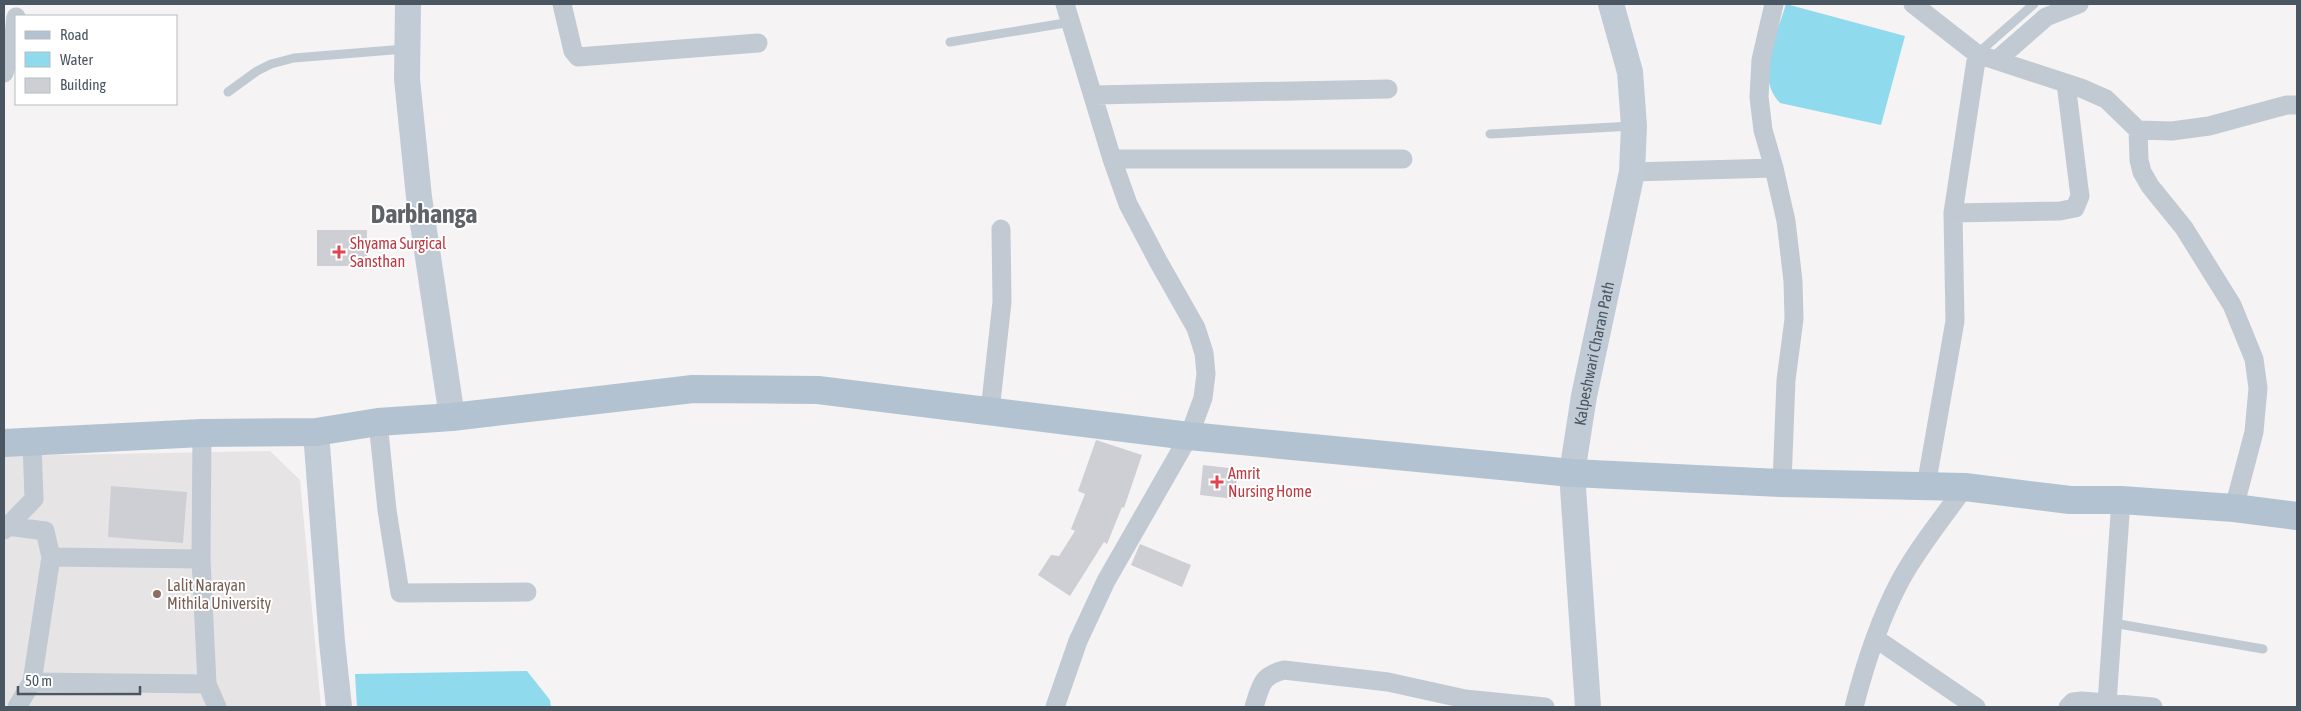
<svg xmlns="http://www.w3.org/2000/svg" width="2301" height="711" viewBox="0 0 2301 711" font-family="'Asap Condensed',sans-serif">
<rect width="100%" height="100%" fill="#f5f3f3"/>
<!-- education -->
<path fill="#e6e4e5" d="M270,451L300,480L321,707H4V456Z"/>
<!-- water -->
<path fill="#90daee" d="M1786,4L1905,36L1881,125L1780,103C1754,76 1777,35 1786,4Z
M527,671L550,700L551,707H357L355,674Z"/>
<!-- building -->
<path fill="#cdcfd5" d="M317,230H367V266H317Z
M1096,440L1142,455L1124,508L1122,507L1107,544L1104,542L1070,596L1038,575L1051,555L1059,556L1075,531L1071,529L1085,494L1078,491Z
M1203,465L1238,469L1235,499L1200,495Z
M111,486L187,492L183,543L108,537Z
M1140,544L1191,565L1182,587L1131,565Z"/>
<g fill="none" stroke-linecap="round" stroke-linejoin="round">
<!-- lane -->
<path stroke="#c1cad2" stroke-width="9" d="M950,42L1071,22
M1977,54L2034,4
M228,92L257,71L271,64L294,58L405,49
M1490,134L1632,126
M2113,623L2263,649"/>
<!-- street -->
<path stroke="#c1cad2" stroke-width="19" d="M562,4L573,51L578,57L758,43
M1774,4L1761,60L1759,97L1763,130L1774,168L1786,221L1793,281L1794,319L1786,380L1782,483
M1913,4L1977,54L2081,88L2106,99L2138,130L2172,131L2209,126L2287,105H2297
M1997,60L2046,17L2079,4
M4,73L13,44L16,17
M1094,95L1388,89
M2138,130L2139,160L2142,172L2150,186L2184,228L2232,305L2254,359L2258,388L2254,432L2234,508
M1112,159H1403
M1632,172L1774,168
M1953,213L2060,211L2075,208L2080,196L2079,189L2066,83
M990,411L1002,302L1001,229
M378,422L387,510L400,593L527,592
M1926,486L1955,321L1953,213L1977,54
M8,526L45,531L51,557
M4,530L34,499L32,442
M201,559L202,433
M1875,638L1976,707
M207,684L32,682L51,557L201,559L207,684L217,707
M2107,703L2121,500
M17,707L32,682
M1055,707L1078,641L1106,581L1189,436L1203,398L1206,374L1204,353L1196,328L1158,261L1128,204L1112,159L1065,4
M1254,707C1261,685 1261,676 1284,670L1388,682L1465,699L1545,707
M1854,707C1865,664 1879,621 1900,581C1918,548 1943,517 1965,487
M2068,707L2073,702L2082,701L2153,707"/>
<!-- secondary -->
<g stroke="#c1cbd6" stroke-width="26">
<path d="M408,4L407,79L419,197L452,417"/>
<path d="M316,432L332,642L339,707"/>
<path id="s1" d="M1588,707L1572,473L1584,396L1632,172L1634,126L1630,72L1611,4"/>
</g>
<!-- primary -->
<path stroke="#b3c2d1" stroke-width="28" d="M4,443L202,433L316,432L378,422L452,417L693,389L818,390L1189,436L1572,473L1782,483L1965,487L2070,500H2121L2234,508L2297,516"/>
</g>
<!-- markers -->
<g fill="#e0444e" stroke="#fff" stroke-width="2">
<path d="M336.5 244.5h5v5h5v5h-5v5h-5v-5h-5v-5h5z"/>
<path d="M1214.5 474.5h5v5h5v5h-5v5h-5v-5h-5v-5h5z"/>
</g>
<circle fill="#8d6e63" stroke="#fff" stroke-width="2" cx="157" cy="594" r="5"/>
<g text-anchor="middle" stroke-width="4" stroke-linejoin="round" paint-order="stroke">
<!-- health labels -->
<g font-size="16" fill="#be3a42" stroke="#fff" text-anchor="start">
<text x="350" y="249">Shyama Surgical<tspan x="350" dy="18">Sansthan</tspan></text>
<text x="1228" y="479">Amrit<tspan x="1228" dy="18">Nursing Home</tspan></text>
</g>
<!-- street labels -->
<g font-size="16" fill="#4a5661" stroke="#fff">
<text dy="6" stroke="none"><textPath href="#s1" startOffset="356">Kalpeshwari Charan Path</textPath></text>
</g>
<!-- education labels -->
<g font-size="16" fill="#785e54" stroke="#fff" text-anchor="start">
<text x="167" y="591">Lalit Narayan<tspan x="167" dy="18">Mithila University</tspan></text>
</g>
<!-- town labels -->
<g font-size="26" font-weight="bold" fill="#5f6368" stroke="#fff">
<text x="424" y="223">Darbhanga</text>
</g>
</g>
<!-- border -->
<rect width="2301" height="711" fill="none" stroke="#4a5661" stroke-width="10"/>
<!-- legend -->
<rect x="15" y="15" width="162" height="90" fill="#ffffff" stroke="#b7bbc0"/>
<rect x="25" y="31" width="25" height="8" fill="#b3c2d1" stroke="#b7bbc0"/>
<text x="60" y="40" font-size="15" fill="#4a5661">Road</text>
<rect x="25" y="52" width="25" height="15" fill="#90daee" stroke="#b7bbc0"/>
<text x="60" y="65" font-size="15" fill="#4a5661">Water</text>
<rect x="25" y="78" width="25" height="15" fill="#cdcfd5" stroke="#b7bbc0"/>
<text x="60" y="90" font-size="15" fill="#4a5661">Building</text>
<!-- scale -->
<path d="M18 686v8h122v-8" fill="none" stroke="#4a5661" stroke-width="2.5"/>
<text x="25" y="686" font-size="15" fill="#4a5661" stroke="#ffffff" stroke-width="4" paint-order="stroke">50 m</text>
</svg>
